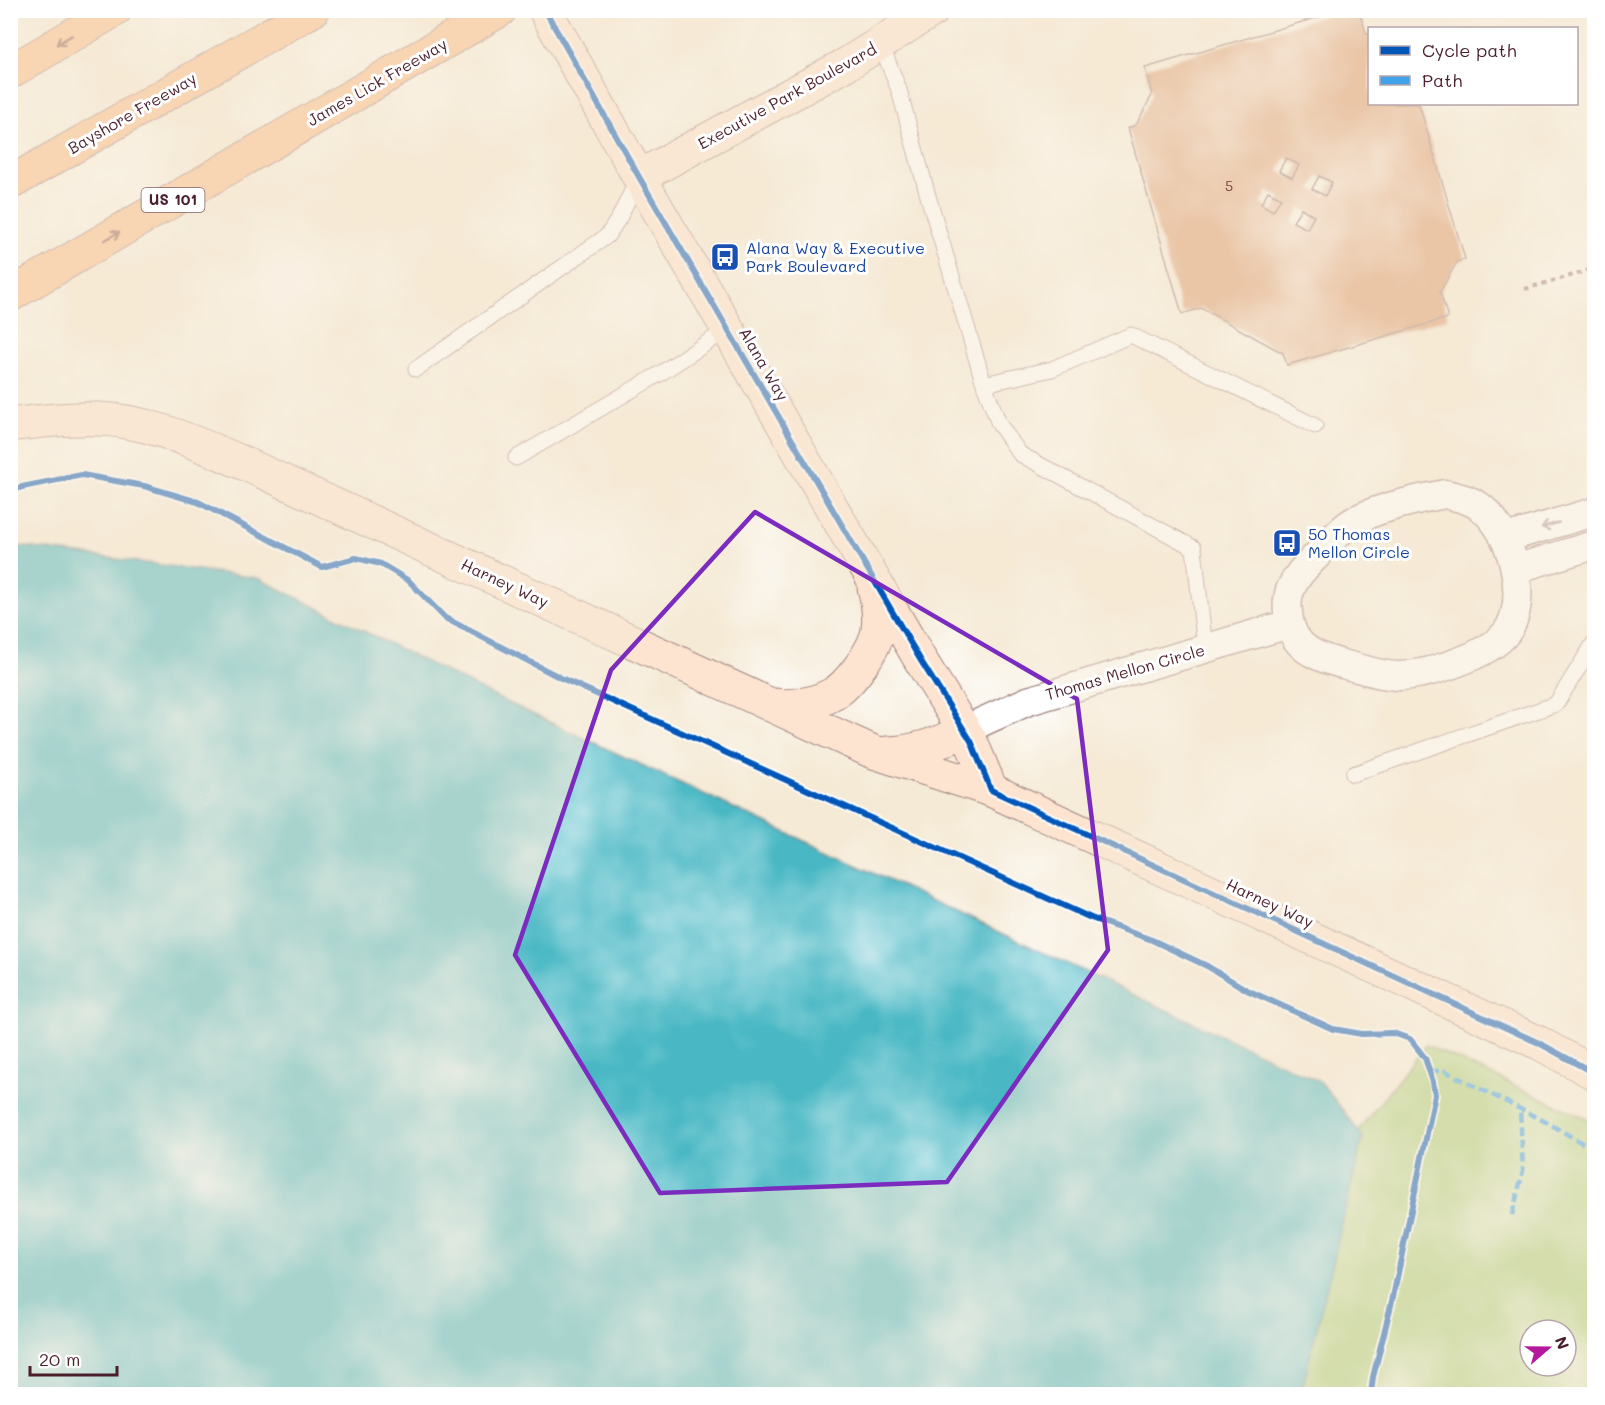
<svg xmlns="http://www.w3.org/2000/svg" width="1605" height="1405" viewBox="0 0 1605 1405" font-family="Mali,sans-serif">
<rect width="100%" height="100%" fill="#fff"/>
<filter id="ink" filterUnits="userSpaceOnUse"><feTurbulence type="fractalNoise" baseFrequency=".0167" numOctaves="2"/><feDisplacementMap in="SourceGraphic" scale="12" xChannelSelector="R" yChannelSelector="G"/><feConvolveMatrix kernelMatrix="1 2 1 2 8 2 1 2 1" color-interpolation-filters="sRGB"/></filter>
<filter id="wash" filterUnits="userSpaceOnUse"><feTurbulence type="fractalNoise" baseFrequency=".008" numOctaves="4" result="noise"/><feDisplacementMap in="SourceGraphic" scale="24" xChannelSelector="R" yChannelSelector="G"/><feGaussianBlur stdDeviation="1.35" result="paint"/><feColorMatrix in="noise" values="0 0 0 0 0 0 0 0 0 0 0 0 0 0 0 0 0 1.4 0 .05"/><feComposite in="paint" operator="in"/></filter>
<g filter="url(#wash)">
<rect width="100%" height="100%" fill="#f5ead6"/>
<!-- green -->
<path fill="#aacf79" stroke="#7a7752" stroke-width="1.5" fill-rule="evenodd" d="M1426,1045L1594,1122V1394H1300L1360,1128ZM1530,1330H1566V1366H1530Z"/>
<!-- water -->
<path fill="#4ab8c4" stroke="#4a6c78" stroke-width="1.5" d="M11,545L258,578L498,698L1321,1082L1363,1137L1301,1394H11Z"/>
<g id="blocks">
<!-- building -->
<path fill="#db9a6d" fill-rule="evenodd" d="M1343,10H1359L1366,33L1370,35V104H1419L1465,259L1457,262L1440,292L1448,318L1287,365L1283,353L1201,308L1182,314L1128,128L1136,125L1152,95L1145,68ZM1286,158L1299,165L1292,178L1279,171ZM1319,176L1332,182L1325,196L1312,189ZM1268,191L1281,198L1273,211L1261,204ZM1301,208L1314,216L1307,229L1293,222Z"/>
</g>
</g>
<g filter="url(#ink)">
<use href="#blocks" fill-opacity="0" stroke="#a08480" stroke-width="1.5"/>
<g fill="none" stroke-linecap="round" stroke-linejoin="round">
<!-- lane casing -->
<g stroke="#a08480" stroke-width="17">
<path id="lane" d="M881,44L899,90L928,196L984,384L999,424L1020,454L1194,548L1205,649
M416,369L607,236L619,218L639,177
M984,384L1052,369L1131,335L1315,426
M516,458L661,373L728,329
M1353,774L1556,704L1594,643"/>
</g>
<!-- street casing -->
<g stroke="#a08480" stroke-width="31">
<path id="street" d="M1445,494C1458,497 1469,499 1479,506C1512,529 1531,600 1506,633C1488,656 1427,675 1399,676C1381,676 1363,669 1346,665C1315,657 1290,648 1288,612C1287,604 1288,593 1292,586C1298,572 1311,562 1321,551C1331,541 1341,528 1354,521C1374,509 1422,498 1445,494Z
M1506,538L1594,512
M1515,569L1594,545
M964,730L1028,701L1289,624"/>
</g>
<!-- secondary casing -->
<g stroke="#a08480" stroke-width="35">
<path id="secondary" d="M545,10L639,177L921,661L971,741L991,790
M639,177L847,64L933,10
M10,425C40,421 69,418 98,419C147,420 195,443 239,461L871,751L991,790L1539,1043L1594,1073
M773,705C794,707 813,705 831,695C848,687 870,655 876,638C881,624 878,601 874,587
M887,753C916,752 940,744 964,730"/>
</g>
<!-- highway casing -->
<g stroke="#a08480" stroke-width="35">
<path id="highway" d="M10,72L115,10
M10,183L313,10
M10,295L500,10"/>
</g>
<!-- path -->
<path stroke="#a08480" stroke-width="4" stroke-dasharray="4.5 4.5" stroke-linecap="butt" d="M1525,289L1594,269
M1371,1394L1373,1377L1393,1297L1435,1095"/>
<!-- lane -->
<use href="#lane" stroke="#fff" stroke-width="15"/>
<!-- street -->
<use href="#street" stroke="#fff" stroke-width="28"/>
<!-- secondary -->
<use href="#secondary" stroke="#fde4d1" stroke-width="33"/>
<!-- highway -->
<use href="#highway" stroke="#fabc8b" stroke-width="33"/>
<!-- quiet -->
<path stroke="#40a2eb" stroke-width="4.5" stroke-dasharray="9 4.5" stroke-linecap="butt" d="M1430,1071H1445L1548,1123L1594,1150
M1512,1215L1523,1171L1520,1109"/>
<!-- cycleway casing -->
<g stroke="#fff" stroke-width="10">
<path id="cycleway" d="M545,10L639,177L921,661L971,741L991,790L1539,1043L1594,1073
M10,492L22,487L82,475L144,486L198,502L322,567L356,558L381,564L409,581L445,618L561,678L1091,918L1152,940L1207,966L1247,990L1333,1029L1362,1034L1393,1033L1410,1039L1425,1058L1433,1082L1435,1095L1393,1297L1373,1377L1371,1394"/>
</g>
<!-- cycleway -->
<use href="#cycleway" stroke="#0057b8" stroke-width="6"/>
</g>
<!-- one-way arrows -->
<defs><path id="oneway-shaft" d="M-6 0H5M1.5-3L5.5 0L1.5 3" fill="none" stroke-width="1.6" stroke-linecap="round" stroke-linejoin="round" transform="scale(1.5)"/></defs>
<g stroke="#996656">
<use href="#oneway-shaft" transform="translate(64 40) rotate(149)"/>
<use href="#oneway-shaft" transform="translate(112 236) rotate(-30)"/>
</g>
<use stroke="#ae9aa0" href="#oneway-shaft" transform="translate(1550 525) rotate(164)"/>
</g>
<!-- marked area -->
<path d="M0 0H1605V1405H0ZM755,512L1077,699L1108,950L947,1182L660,1193L515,955L611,670Z" fill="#f5ead6" fill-opacity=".55" fill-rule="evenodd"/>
<path fill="none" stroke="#7b2cbf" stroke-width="4.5" stroke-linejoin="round" d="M755,512L1077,699L1108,950L947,1182L660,1193L515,955L611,670Z"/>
<!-- icons -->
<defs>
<g id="bus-square" transform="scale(1.5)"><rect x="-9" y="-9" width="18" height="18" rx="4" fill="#1a4fb4" stroke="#fff"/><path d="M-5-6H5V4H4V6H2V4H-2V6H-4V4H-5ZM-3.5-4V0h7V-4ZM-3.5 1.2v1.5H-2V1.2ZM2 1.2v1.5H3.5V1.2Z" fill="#fff"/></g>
</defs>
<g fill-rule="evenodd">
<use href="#bus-square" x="725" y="257"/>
<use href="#bus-square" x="1287" y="543"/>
</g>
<g text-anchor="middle" stroke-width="6" stroke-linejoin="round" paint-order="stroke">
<!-- number labels -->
<g font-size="14" fill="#6e3e3c">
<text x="1229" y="191">5</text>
</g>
<!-- shield labels -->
<rect fill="#fff" stroke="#80626b" stroke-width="1.5" x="141.5" y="188" width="63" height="24" rx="4.5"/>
<g font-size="15" font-weight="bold" fill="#4a1f2b">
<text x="173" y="205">US 101</text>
</g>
<!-- street labels -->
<g font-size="16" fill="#4a1f2b" stroke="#fff">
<text transform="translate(377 82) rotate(-30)" y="6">James Lick Freeway</text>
<text transform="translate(787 96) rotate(-29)" y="6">Executive Park Boulevard</text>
<text transform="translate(132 113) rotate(-30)" y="6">Bayshore Freeway</text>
<text transform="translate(764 364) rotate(60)" y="6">Alana Way</text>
<text transform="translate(505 583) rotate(25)" y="6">Harney Way</text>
<text transform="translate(1125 672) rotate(-16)" y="6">Thomas Mellon Circle</text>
<text transform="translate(1270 903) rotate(25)" y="6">Harney Way</text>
</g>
<!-- transit labels -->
<g font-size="16" fill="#164399" stroke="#fff" text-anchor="start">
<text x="746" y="254">Alana Way &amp; Executive<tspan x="746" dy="18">Park Boulevard</tspan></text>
<text x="1308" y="540">50 Thomas<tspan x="1308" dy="18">Mellon Circle</tspan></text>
</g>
</g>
<!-- margin -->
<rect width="1605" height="1405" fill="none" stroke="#fff" stroke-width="36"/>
<!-- legend -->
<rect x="1368" y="27" width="210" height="78" fill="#ffffff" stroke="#b7a5aa" stroke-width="1.5"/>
<rect x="1380" y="46" width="30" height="9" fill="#0057b8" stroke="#b7a5aa" stroke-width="1.5"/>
<text x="1422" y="57" font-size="18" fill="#4a1f2b">Cycle path</text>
<rect x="1380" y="76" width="30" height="9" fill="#40a2eb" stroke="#b7a5aa" stroke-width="1.5"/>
<text x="1422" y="87" font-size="18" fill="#4a1f2b">Path</text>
<!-- north arrow -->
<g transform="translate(1548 1348) rotate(70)"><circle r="28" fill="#ffffff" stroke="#b7a5aa" stroke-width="1.5"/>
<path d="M0-4.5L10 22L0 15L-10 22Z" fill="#b5179e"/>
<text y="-9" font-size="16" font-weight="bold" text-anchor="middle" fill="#4a1f2b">N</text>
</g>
<!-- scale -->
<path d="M30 1366v9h87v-9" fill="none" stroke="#4a1f2b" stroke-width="3"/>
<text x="39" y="1366" font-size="18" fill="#4a1f2b" stroke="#ffffff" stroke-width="4.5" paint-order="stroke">20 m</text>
</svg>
